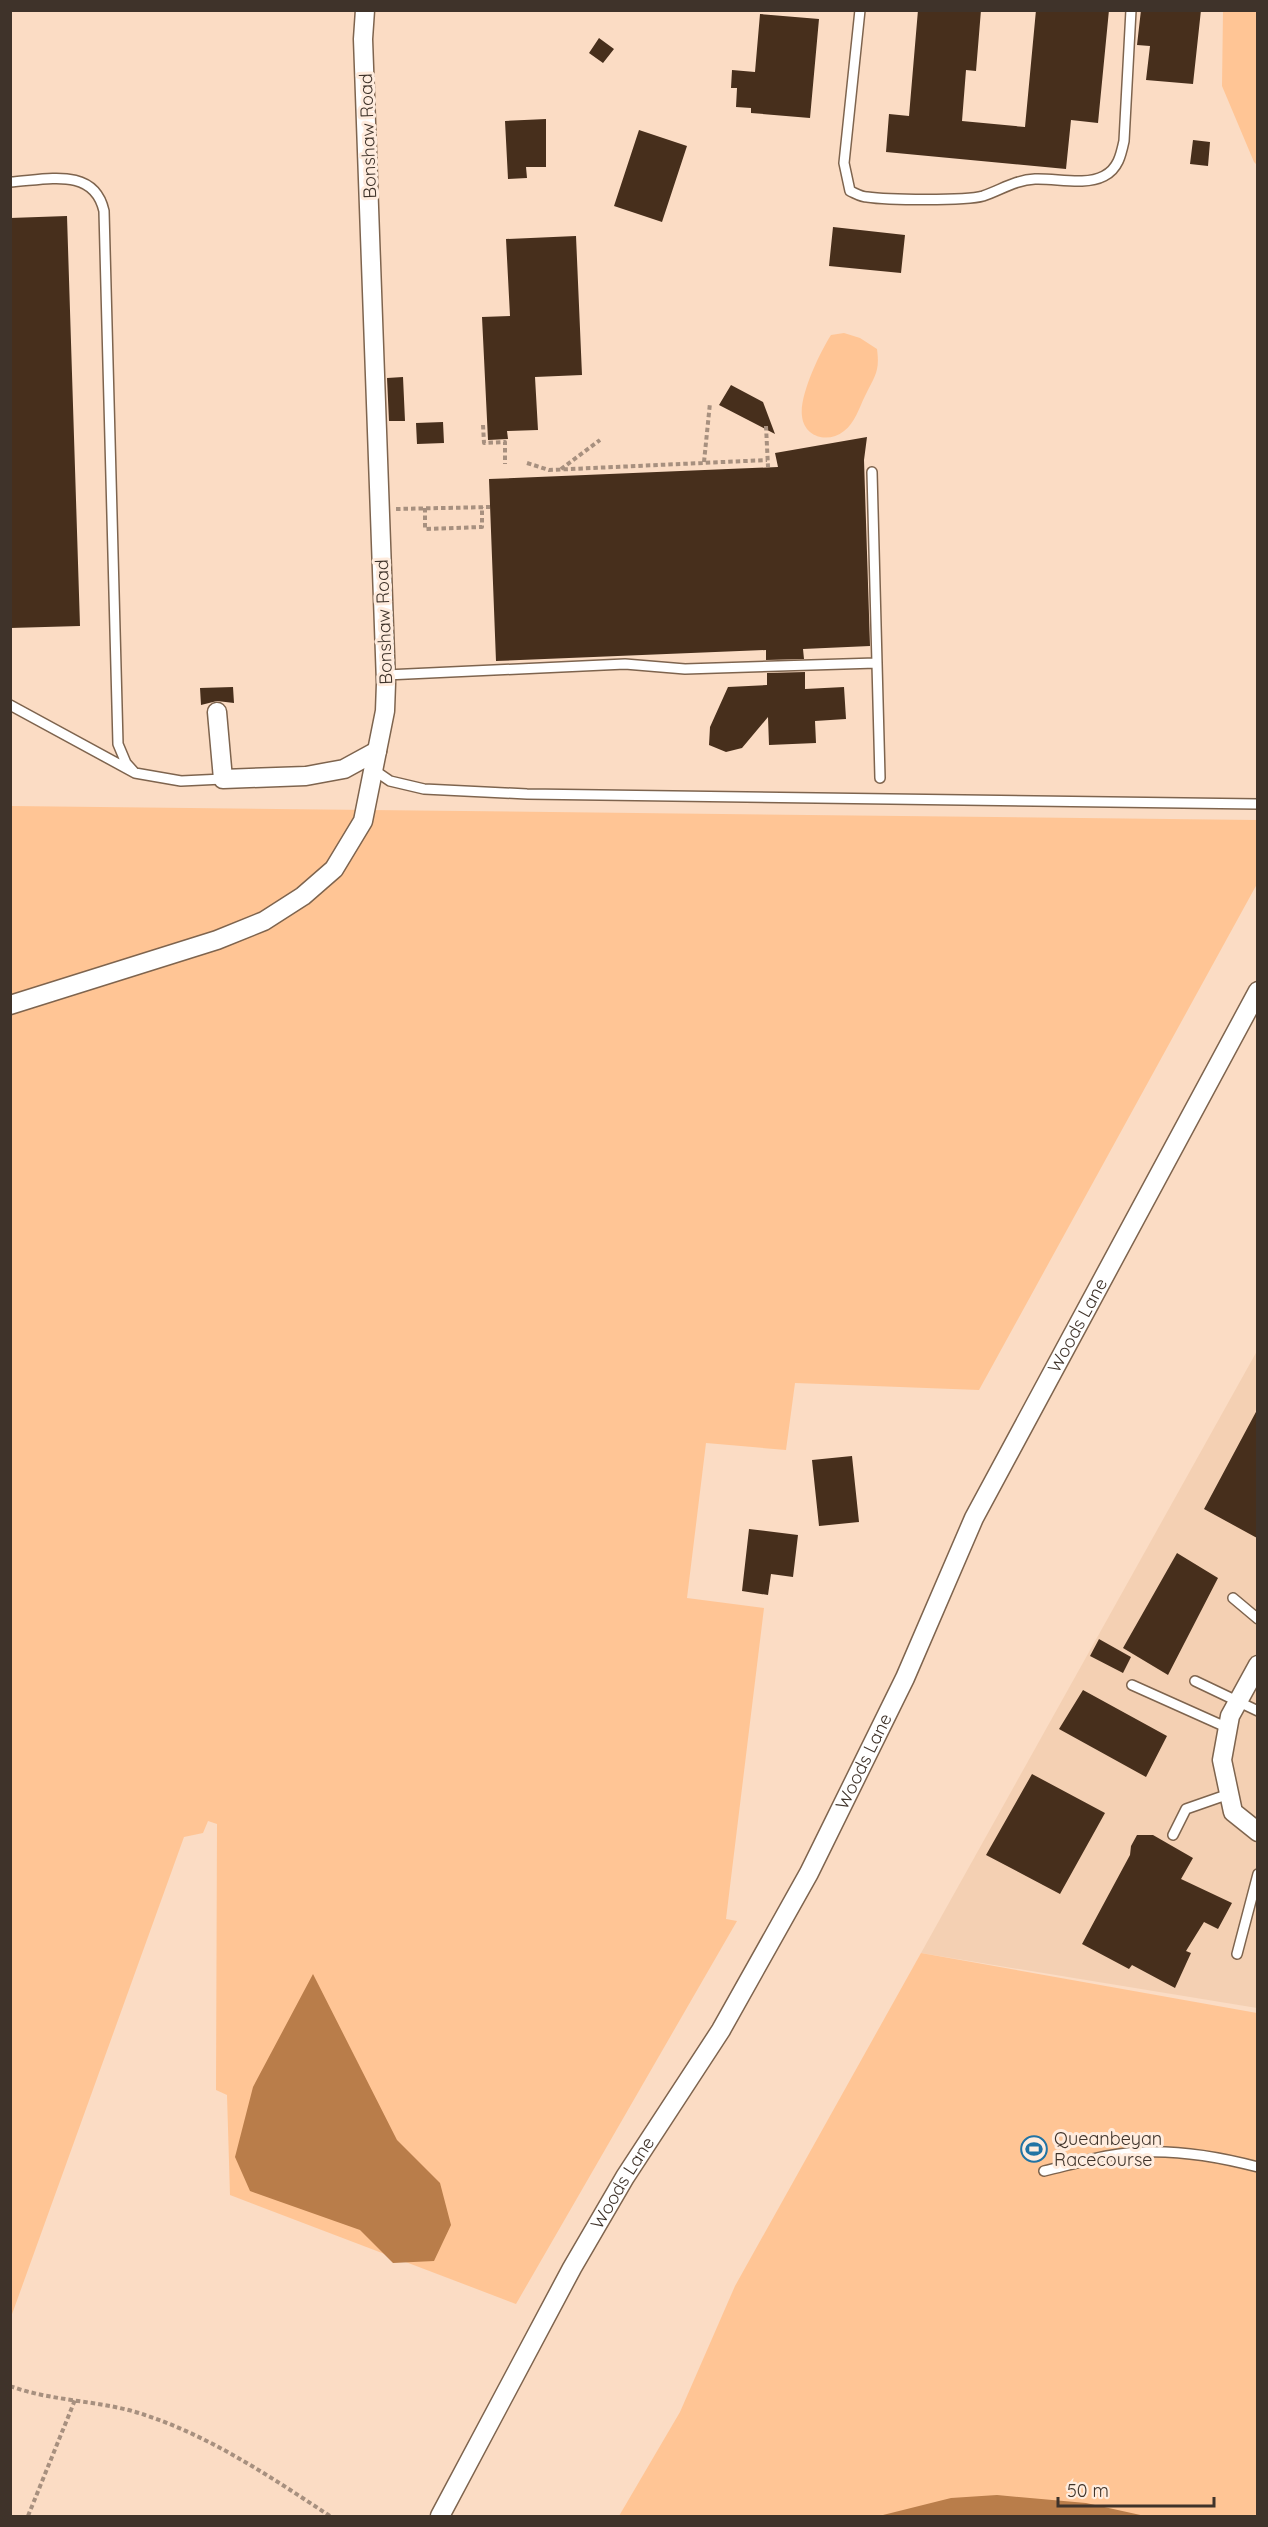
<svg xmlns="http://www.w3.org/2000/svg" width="1268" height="2527" viewBox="0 0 1268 2527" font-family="Quicksand,sans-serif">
<rect width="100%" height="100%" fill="#fbdcc4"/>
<!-- built -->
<path fill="#f4d0b3" d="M1257,1351V2008L921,1953Z"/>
<!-- green -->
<path fill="#ffc595" d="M1223,11H1257V165L1254,162L1222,86Z
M844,333L860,338L877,349C880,372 875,375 865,396C859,408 855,423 844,431C828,444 804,437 802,416C799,396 820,352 831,335Z
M11,806L1257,820V884L979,1390L795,1383L786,1450L706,1443L687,1598L764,1608L726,1919L737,1921L516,2304L230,2195L227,2095L216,2090L217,1824L208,1821L203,1833L184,1837L11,2317Z
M921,1953L1257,2013V2516H619L680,2412L735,2286Z"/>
<!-- water -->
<path fill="#b97d4a" d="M313,1974L397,2140L440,2183L451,2225L434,2261L393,2263L360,2230L250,2191L235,2157L253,2087Z
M997,2495L1086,2503L1145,2516H879L951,2498Z"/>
<!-- building -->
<path fill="#472f1c" d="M918,10H981L976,71L966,70L962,121L1025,127L1036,10H1109L1098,123L1071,120L1066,169L886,152L889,114L909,116Z
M1141,10H1201L1193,84L1146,80L1150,46L1137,45Z
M760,14L819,19L810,118L751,113V108L736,107L737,88H731L732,70L755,72Z
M599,38L614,49L603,63L589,53Z
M546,119V167H526L527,178L508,179L505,121Z
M639,130L687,146L662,222L614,206Z
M1193,140L1210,142L1208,166L1190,164Z
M67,216L80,626L10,628V218Z
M833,227L905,235L901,273L829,266Z
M576,236L582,375L535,377L538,430L507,431L508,439L488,440L482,317L510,316L506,239Z
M403,377L405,421H389L387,378Z
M731,385L763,402L775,434L719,405Z
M443,422L444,443L417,444L416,423Z
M867,437L864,460L870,646L803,649L804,659L766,660V650L496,661L489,479L778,467L775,453Z
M805,672V689L844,687L846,719L815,721L816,743L769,745L768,717L742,748L726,752L709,745L710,727L728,687L767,685V673Z
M233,687L234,703L217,701L201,705L200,688Z
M1257,1410V1538L1204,1509Z
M852,1456L859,1522L819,1526L812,1460Z
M749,1529L798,1535L793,1577L771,1574L768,1595L742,1591Z
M1177,1553L1218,1578L1168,1675L1123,1648Z
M1099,1639L1131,1657L1123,1673L1090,1656Z
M1083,1690L1167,1736L1146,1777L1059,1729Z
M1032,1774L1105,1813L1060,1894L986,1855Z
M1137,1835H1153L1193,1858L1181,1879L1232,1903L1218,1929L1204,1922L1186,1951L1191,1953L1175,1988L1132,1965L1129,1969L1082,1944L1130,1855L1131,1846Z"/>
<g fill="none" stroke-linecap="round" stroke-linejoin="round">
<!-- lane casing -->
<g stroke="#7e644e" stroke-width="12">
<path id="lane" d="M860,10L844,163L850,191C855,193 861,197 867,197C886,200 966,201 983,196C1001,190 1015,180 1035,179C1056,178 1085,186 1104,176C1118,169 1121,155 1124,141L1131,10
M10,182C46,180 94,166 104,211L118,744L126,763L135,773
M872,472L880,778
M386,675L625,664L685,669L876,663
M10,705L135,773L181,781L223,779
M374,770L390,781L424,789L527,794L1258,804
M1233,1598L1258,1619
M1195,1681L1258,1711
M1132,1685L1228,1728
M1173,1835L1186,1809L1229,1794
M1237,1954L1258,1874
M1044,2171C1065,2166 1086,2160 1107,2156C1157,2146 1209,2154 1258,2167"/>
</g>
<!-- street casing -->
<g stroke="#7e644e" stroke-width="21">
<g id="street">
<path d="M217,712L223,779L306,776L344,769L377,751"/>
<path d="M10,1005L217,940L264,921L303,896L334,869L363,821L385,711L386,683L363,39L365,10"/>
<path d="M1258,1665L1230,1716L1222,1760L1233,1812L1258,1832"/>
<path id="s1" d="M440,2516L572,2268L625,2177L721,2030L809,1873L905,1678L974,1518L1258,991"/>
</g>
</g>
<!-- path -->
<path stroke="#a7907f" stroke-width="4" stroke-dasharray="4.5 3" stroke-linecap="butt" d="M483,425L484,443L505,442V464
M766,426L768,467
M704,462L710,403
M527,463L549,470L767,460
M561,469L600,440
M425,508V529L482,527V507
M396,509L490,507
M10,2386C53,2402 102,2400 145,2415C212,2437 272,2478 330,2516
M28,2516L75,2400"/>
<!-- lane -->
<use href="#lane" stroke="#fff" stroke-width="9"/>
<!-- street -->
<use href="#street" stroke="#fff" stroke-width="18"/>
</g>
<!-- icons -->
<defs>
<g id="stadium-ring" transform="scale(1.35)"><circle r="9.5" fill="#ffecde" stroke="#2173a4" stroke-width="1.5"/><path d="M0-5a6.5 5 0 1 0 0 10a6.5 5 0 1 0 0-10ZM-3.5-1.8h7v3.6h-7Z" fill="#2173a4"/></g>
</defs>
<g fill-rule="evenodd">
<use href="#stadium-ring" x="1034" y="2149"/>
</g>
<g text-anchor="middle" stroke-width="6" stroke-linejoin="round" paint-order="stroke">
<!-- street labels -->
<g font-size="18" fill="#3f332a" stroke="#ffecde">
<text transform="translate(368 136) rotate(-92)" y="6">Bonshaw Road</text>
<text transform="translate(384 622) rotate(-92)" y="6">Bonshaw Road</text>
<text dy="6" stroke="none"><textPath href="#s1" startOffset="1352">Woods Lane</textPath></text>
<text dy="6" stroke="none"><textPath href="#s1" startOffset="866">Woods Lane</textPath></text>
<text dy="6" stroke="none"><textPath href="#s1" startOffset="380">Woods Lane</textPath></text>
</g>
<!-- poi labels -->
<g font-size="18" fill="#3f332a" stroke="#ffecde" text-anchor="start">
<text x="1054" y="2145">Queanbeyan<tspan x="1054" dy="21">Racecourse</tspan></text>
</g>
</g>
<!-- border -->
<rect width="1268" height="2527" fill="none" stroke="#3f332a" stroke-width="24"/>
<!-- scale -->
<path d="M1058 2497v9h156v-9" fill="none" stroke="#3f332a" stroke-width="3"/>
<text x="1067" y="2497" font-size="18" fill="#3f332a" stroke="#ffecde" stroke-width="4.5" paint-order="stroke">50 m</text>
</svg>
